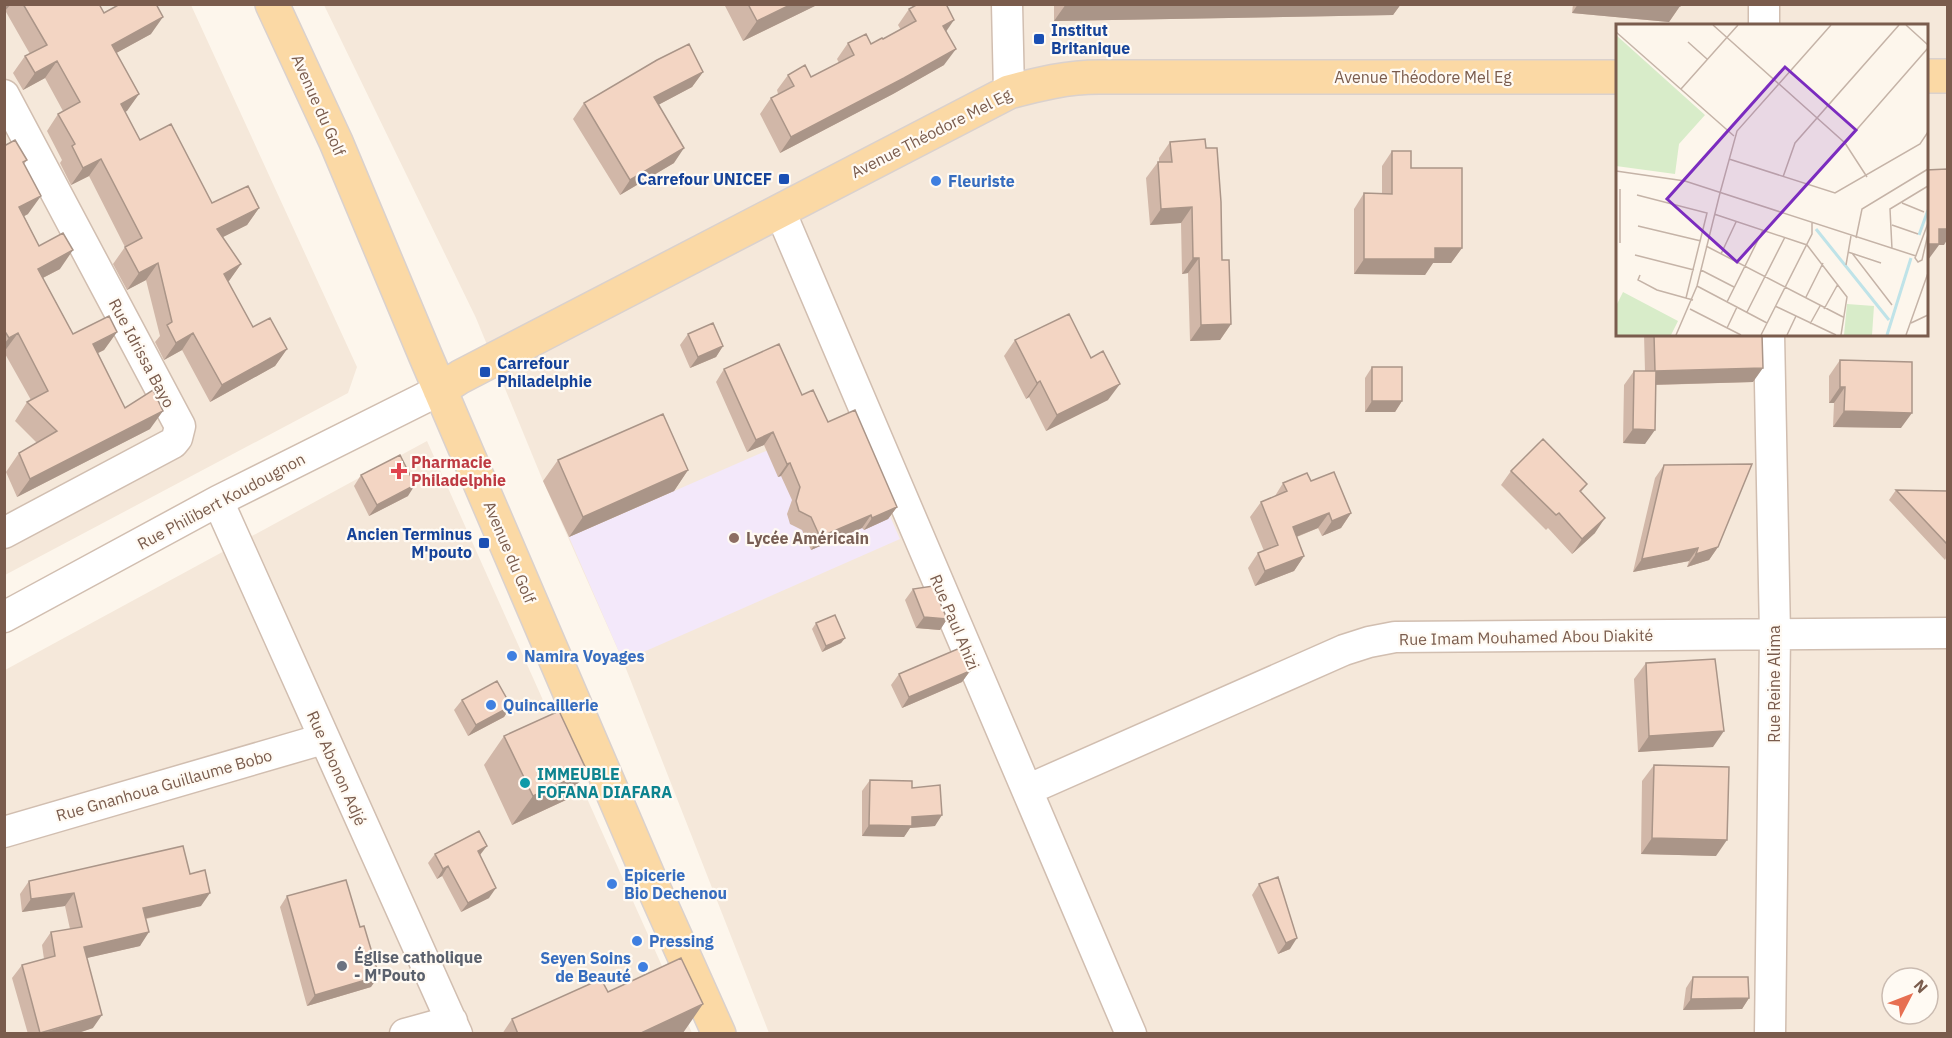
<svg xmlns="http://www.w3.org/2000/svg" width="1952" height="1038" viewBox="0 0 1952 1038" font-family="'IBM Plex Sans',sans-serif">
<rect width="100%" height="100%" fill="#fdf6ec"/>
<!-- residential -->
<path fill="#f5e8da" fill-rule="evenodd" d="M5,5H191L357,367L348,393L5,575Z
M324,5H1947V1033H769L623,661L543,481L476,318ZM1618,26H1926V334H1618ZM1892,978H1928V1014H1892Z
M427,441L692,1033L5,1034V670Z"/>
<!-- education -->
<path fill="#f3e8fa" d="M846,416L900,539L623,661L569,537Z"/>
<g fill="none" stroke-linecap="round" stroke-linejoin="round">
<!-- minor casing -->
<g stroke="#d1beb0" stroke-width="33">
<path id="minor" d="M1007,4L1009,92
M1764,4V26
M4,95L180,426L177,438L173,443L4,533
M780,211L1131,1034
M1769,334L1775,634L1770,1034
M218,501L457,1034
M4,617L218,501L440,390
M1027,790L1344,650L1369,642L1395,637L1948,633
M4,832L323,739
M405,1034L452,1021"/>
</g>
<!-- major casing -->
<g stroke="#dad1cd" stroke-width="36">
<path id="major" d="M272,4L336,142L426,357L650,880L719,1034
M1926,76H1948
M440,390L460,377L1009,92C1039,84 1067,77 1099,77H1618"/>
</g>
<!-- minor -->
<use href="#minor" stroke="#fff" stroke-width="30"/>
<!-- major -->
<use href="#major" stroke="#fbd9a5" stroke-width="33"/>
</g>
<!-- wall -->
<path fill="#d1b7a8" d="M4,4H99L104,13L151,34L116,53L139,94L125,112L140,140L212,203L259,208L247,225L223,237L241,264L228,282L253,327L287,349L275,366L210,402L182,350L164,360L155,342L160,336L146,280L127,290L113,264L125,247L89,176L71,185L60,163L62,160L47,131L58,114L63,111L45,78L23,90L13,73L25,56L30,54L6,12Z
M724,4H819L743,41Z
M1054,4H1401L1393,15L1054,21Z
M1573,4H1681L1680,6L1669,22L1572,13Z
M909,9L946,32L944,65L893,94L780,153L760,114L771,98L778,94L777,90L788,75L811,77L839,63L837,59L848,43L871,44L883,39L901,30L898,25Z
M703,72L692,87L658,105L674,163L620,195L573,119L584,103Z
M1170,142L1206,148L1231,324L1220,340L1190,341L1188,273L1182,274L1181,223L1150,225L1146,178L1158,162H1159V158Z
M4,146L27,160L24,164L28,214L24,216L39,246L60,269L43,278L73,334L117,332L104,350L98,353L125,408L150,429L17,497L6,472L19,453L37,443L15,421L27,402L31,400L4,352Z
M1392,151L1411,168L1462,248L1451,263H1433L1425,275L1354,274V209L1364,193H1382V166Z
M688,334L723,346L716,357L690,368L680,345Z
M1644,334H1762L1753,382L1656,385L1645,444L1623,443L1624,385L1634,371H1645Z
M1015,340L1108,400L1046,431L1029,397L1026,399L1004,356Z
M1840,360L1901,428L1833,427L1834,403H1829V376Z
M1372,367L1402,401L1395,412H1365V378Z
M724,369L802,395L828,422L897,507L888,519L864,530L862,528L811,550L802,530L790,524L787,514L792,500L781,476L778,477L764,445L747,452L716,382Z
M558,460L688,470L674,491L569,537L543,481Z
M1664,465L1718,547L1709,560L1687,567L1689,561L1633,572L1655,478Z
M1511,471L1587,484L1581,492L1595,533L1572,554L1548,528L1546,530L1501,485Z
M361,475L408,496L369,516L354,486Z
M1311,481L1351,513L1341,528L1322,536L1318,528L1297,537L1304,556L1294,571L1255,586L1248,568L1258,553L1264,551L1250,517L1261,502L1275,496L1283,483Z
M1896,490L1947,491V556L1945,560L1889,500Z
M913,589L947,619L940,630L916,628L905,600Z
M816,623L845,638L841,643L822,652L812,629Z
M1646,663L1713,747L1638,752L1634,679Z
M970,671L962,682L902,708L891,685L899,674Z
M462,700L511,706L504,717L468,736L454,710Z
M504,736L587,771L566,800L512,825L484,765Z
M1654,765L1716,856L1641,854L1642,781Z
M870,780L912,788L935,826L910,828L904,837L862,836V791Z
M435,854L480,855L489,898L461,912L442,876L437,879L428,863Z
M190,874L201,906L146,919L140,946L86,958L93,1028L75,1034H28L12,978L22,965L44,959L42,945L51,932L70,929L65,906L22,912L20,894L29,881Z
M1259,884L1290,949L1278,954L1252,895Z
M287,896L371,987L307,1006L280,907Z
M1693,977L1749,998L1742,1009L1683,1010L1686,988Z
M608,992L683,1033L502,1034L512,1019Z"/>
<!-- shaded-wall -->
<path fill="#aa9588" d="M4,4H11L4,12Z
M792,4H819L743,41L757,21Z
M1066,4H1401L1393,15L1054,21Z
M1578,4H1660L1680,6L1669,22L1572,13Z
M163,17L151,34L100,62L112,45Z
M954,20L943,36V26Z
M956,49L944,65L893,94L780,153L791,137Z
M57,61L45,78L23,90L35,73Z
M703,72L692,87L643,113L654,97Z
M139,94L127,111L109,121L121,104Z
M684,148L674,163L620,195L630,180Z
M101,159L89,176L71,185L83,168Z
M41,196L28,214L6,226L19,207Z
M1192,207L1181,223L1150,225L1161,209Z
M259,208L247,225L205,246L217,229Z
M1939,229H1947V240L1944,245H1939L1928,260H1926V244Z
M1435,248H1462L1451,263H1433L1425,275L1354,274L1364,259Z
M73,250L60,269L25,287L38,269Z
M1193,258H1199L1188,273L1182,274Z
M158,263L146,280L127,290L139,273Z
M241,264L229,281L212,291L224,274Z
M1231,324L1220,340L1190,341L1201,325Z
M117,332L104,350L80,362L93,344Z
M18,333L4,352V344L9,338Z
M193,333L182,350L164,360L176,343Z
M723,346L716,357L690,368L698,357Z
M287,349L275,366L210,402L222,385Z
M1763,368L1753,382L1646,385L1656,371Z
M1040,381L1029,397L1026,399L1037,383Z
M1120,384L1108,400L1046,431L1057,415Z
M1840,387H1845L1834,403H1829Z
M1372,401H1402L1395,412H1365Z
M163,411L150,429L17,497L30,479Z
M1844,411L1912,413L1901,428L1833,427Z
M1633,429L1655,430L1645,444L1623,443Z
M773,432L764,445L747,452L756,440Z
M790,463L781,476L778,477L787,464Z
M688,470L674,491L569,537L583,517Z
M415,485L408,496L369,516L377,505Z
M897,507L888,519L864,530L872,518Z
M1329,513L1318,528L1283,542L1293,527Z
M1351,513L1341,528L1322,536L1332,521Z
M871,515L862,528L811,550L820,537Z
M1605,518L1595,533L1572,554L1582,539Z
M1718,547L1709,560L1687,567L1696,554Z
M1698,548L1689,561L1633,572L1642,559Z
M1304,556L1294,571L1255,586L1265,571Z
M924,617L947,619L940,630L916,628Z
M845,638L841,643L822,652L826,646Z
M970,671L962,682L902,708L909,697Z
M511,706L504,717L468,736L476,725Z
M1724,731L1713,747L1638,752L1649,736Z
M587,771L566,800L512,825L533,796Z
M942,815L935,826L910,828L904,837L862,836L869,825L912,817Z
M1652,838L1727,840L1716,856L1641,854Z
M487,846L480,855L471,860L478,851Z
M448,866L442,876L437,879L443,869Z
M496,888L489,898L461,912L468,903Z
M74,893L65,906L22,912L31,899Z
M210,893L201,906L134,921L143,908Z
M149,932L140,946L74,961L84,947Z
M1297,938L1290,949L1278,954L1286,943Z
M379,976L371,987L307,1006L315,995Z
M1749,998L1742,1009L1683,1010L1691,999Z
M703,1004L683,1033L681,1034H639Z
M102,1015L93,1028L75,1034H40Z"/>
<!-- building -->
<path fill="#f3d5c3" stroke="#aa9588" stroke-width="1.5" d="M23,4H99L104,13L120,4H156L163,17L112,45L139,94L121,104L140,140L171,124L212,203L248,186L259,208L217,229L241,264L224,274L253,327L270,318L287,349L222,385L193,333L176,343L167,325L172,322L158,263L139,273L125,247L142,238L101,159L83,168L72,146L75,144L58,114L80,102L57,61L35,73L25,56L47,45Z
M748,4H792L757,21Z
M918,4H946L954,20L943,26L956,49L904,78L791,137L771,98L794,86L788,75L805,65L811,77L854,55L848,43L866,34L871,44L882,38L883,39L916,21L909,9Z
M1660,4H1681L1680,6Z
M689,44L703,72L654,97L684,148L630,180L584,103L657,60Z
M1205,139L1206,148H1217L1221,202L1222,260H1229L1231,324L1201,325L1199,258H1193L1192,207L1161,209L1158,162H1172L1170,142Z
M15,140L27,160L23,162L41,196L19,207L39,246L63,233L73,250L38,269L73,334L109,316L117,332L93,344L125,408L153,390L163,411L30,479L19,453L57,431L27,402L48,391L18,333L9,338L4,330V146Z
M1392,151H1411V168H1462V248H1435V259H1364V193L1392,194Z
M1947,169V229H1939V244H1926V170Z
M1069,314L1091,358L1103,351L1120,384L1057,415L1040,381L1037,383L1015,340Z
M713,323L723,346L698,357L688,334Z
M1654,334H1762L1763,368L1656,371L1655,430L1633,429L1634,371H1655Z
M779,344L802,395L813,390L828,422L855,410L897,507L872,518L871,515L820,537L811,517L799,511L796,501L800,487L790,463L787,464L773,432L756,440L724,369Z
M1840,360L1912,362V413L1844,411L1845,387H1840Z
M1372,367H1402V401H1372Z
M663,414L688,470L583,517L558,460Z
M1543,439L1587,484L1580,491L1605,518L1582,539L1559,513L1556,515L1511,471Z
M400,455L415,485L377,505L361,475Z
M1752,464L1718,547L1696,554L1698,548L1642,559L1664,465Z
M1334,472L1351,513L1332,521L1329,513L1293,527L1304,556L1265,571L1258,553L1278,545L1261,502L1287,491L1283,483L1307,473L1311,481Z
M1896,490L1947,491V544Z
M933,586L947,619L924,617L913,589Z
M835,615L845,638L826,646L816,623Z
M960,648L970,671L909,697L899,674Z
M1715,659L1724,731L1649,736L1646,663Z
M497,681L511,706L476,725L462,700Z
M559,711L587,771L533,796L504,736Z
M1654,765L1729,767L1727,840L1652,838Z
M870,780L912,781V788L940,785L942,815L912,817V826L869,825Z
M479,831L487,846L478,851L496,888L468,903L448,866L443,869L435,854Z
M183,846L190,874L205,870L210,893L143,908L149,932L84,947L102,1015L40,1033L22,965L55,956L51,932L82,927L74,893L31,899L29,881Z
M1278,877L1297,938L1286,943L1259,884Z
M346,880L360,927L364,926L379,976L315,995L287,896Z
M681,958L703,1004L639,1034H518L512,1019L601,979L608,992Z
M1693,977H1748L1749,998L1691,999Z"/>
<!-- markers -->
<g fill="#1a4fb4" stroke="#fffaf3" stroke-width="2">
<rect x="1033" y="33" width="12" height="12" rx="3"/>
<rect x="778" y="173" width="12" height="12" rx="3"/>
<rect x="479" y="366" width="12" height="12" rx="3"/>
<rect x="478" y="537" width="12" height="12" rx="3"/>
</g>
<g fill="#3f7fe0" stroke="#fffaf3" stroke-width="2">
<circle cx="936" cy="181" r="6"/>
<circle cx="512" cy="656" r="6"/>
<circle cx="491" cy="705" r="6"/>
<circle cx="612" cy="884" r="6"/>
<circle cx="637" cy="941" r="6"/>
<circle cx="643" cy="967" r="6"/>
</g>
<path fill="#e0444e" stroke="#fffaf3" stroke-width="2" d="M396 462h6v6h6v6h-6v6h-6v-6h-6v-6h6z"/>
<circle fill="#8d6e63" stroke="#fffaf3" stroke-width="2" cx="734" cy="538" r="6"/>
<circle fill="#0f9aa8" stroke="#fffaf3" stroke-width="2" cx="525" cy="783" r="6"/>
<circle fill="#6b7280" stroke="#fffaf3" stroke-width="2" cx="342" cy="966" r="6"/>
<g text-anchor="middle" stroke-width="4.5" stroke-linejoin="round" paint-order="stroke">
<!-- transit labels -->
<g font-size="16" font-weight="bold" fill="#164399" stroke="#fffaf3" text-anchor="start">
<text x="1051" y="36">Institut<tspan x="1051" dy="18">Britanique</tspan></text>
<text x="772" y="185" text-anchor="end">Carrefour UNICEF</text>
<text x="497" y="369">Carrefour<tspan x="497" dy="18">Philadelphie</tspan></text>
<text x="472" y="540" text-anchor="end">Ancien Terminus<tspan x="472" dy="18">M'pouto</tspan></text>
</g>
<!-- street labels -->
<g font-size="16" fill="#7a5c4d" stroke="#fffaf3">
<text x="1423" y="83">Avenue Théodore Mel Eg</text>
<text transform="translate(319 105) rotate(66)" y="6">Avenue du Golf</text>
<text transform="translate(931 133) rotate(-27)" y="6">Avenue Théodore Mel Eg</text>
<text transform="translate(142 353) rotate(62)" y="6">Rue Idrissa Bayo</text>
<text transform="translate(221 501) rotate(-28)" y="6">Rue Philibert Koudougnon</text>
<text transform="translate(510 552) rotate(67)" y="6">Avenue du Golf</text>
<text transform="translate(955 622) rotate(67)" y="6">Rue Paul Ahizi</text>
<text transform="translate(1526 637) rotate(-1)" y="6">Rue Imam Mouhamed Abou Diakité</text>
<text transform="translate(1774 684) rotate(-90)" y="6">Rue Reine Alima</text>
<text transform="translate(337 768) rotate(66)" y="6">Rue Abonon Adjé</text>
<text transform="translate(164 785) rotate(-16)" y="6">Rue Gnanhoua Guillaume Bobo</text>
</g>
<!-- shop labels -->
<g font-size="16" font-weight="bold" fill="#366cbe" stroke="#fffaf3" text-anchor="start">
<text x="948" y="187">Fleuriste</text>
<text x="524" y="662">Namira Voyages</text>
<text x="503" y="711">Quincaillerie</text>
<text x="624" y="881">Epicerie<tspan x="624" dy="18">Bio Dechenou</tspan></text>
<text x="649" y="947">Pressing</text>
<text x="631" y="964" text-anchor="end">Seyen Soins<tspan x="631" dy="18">de Beauté</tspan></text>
</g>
<!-- health labels -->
<g font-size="16" font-weight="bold" fill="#be3a42" stroke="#fffaf3" text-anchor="start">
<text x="411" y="468">Pharmacie<tspan x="411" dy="18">Philadelphie</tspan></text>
</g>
<!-- education labels -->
<g font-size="16" font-weight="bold" fill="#785e54" stroke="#fffaf3" text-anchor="start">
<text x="746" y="544">Lycée Américain</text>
</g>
<!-- culture labels -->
<g font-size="16" font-weight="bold" fill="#0d838f" stroke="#fffaf3" text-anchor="start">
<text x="537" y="780">IMMEUBLE<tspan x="537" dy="18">FOFANA DIAFARA</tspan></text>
</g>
<!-- worship labels -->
<g font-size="16" font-weight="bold" fill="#5b616d" stroke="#fffaf3" text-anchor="start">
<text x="354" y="963">Église catholique<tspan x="354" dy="18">- M'Pouto</tspan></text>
</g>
</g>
<!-- overview -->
<g transform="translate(1616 24)">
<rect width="312" height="312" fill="#fdf6ec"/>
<path d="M0,11L89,91L63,120L59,150L0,142ZM7,268L62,297L55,311H0V282ZM231,280L258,282L256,311H228Z" fill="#d8ecc9"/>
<path fill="none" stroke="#bfe3e8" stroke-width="3" d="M200,205L273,296M303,211L312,186M271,311L295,234"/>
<path fill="none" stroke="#c5b3a7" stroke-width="1.5" d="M97,1L229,119L251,153M290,1L312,21M0,8L118,112M72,18L91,35M65,65L122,1M229,119L312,24M113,135L219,169L304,120L312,108M0,147L69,157L300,232M167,153L179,119L283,1M104,169L121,107L215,1M21,171L91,189L70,274M286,179L308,188M98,190L191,221L231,273L225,311M312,199L299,234L302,238L306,236L312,210M276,201L302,210M22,202L85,217M240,214L246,185L312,145M4,219V165M90,222L227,293M276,225L274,185L312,162M232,228L265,239M236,229L276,281M105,230L120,198M19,231L78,246M230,241L235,212M85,246L118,263M24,251L22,256L41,266L77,276M81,262L151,299M190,273L207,239M111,278L147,206M159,282L220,311M74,285L125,311M208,285L222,260M131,288L169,213M295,299L312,291M194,300L204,282M111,304L121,283M60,311L81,262L104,169M145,311L196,210V199M171,311L180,292M290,311L312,249"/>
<path fill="#7b2cbf" fill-opacity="0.15" stroke="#7b2cbf" stroke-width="3" d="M169,43L240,106L121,238L51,175Z"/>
<rect width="312" height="312" fill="none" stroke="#7a5c4d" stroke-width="3"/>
</g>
<!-- border -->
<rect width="1952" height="1038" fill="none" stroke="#7a5c4d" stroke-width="12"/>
<!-- north arrow -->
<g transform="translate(1910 996) rotate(48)"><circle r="28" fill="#fffaf3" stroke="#cabbb1" stroke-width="1.5"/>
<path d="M0-4.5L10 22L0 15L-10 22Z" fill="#e76f51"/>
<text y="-9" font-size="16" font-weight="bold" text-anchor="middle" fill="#7a5c4d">N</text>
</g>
</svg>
